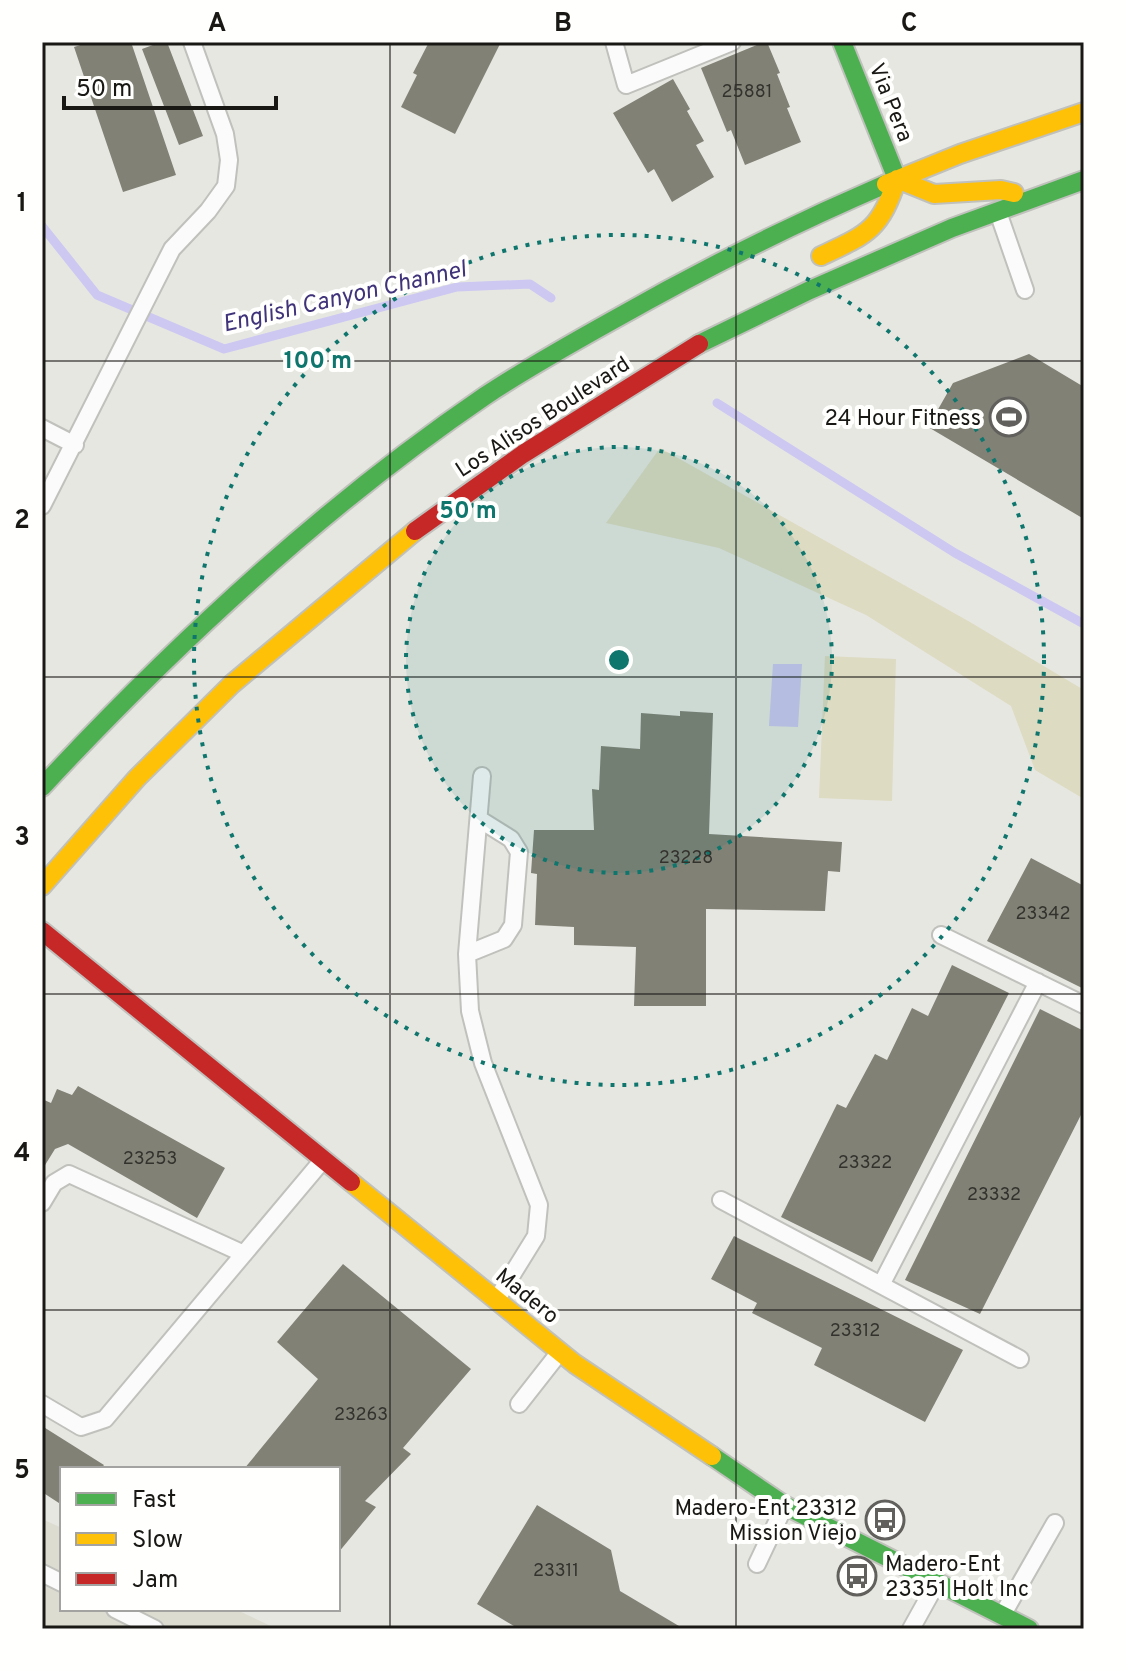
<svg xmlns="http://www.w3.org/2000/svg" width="1126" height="1671" viewBox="0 0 1126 1671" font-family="Overpass,sans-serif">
<rect width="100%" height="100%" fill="#e7e7e2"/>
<!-- built -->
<path fill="#dcdcd1" d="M42,1519L62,1528V1609H235L277,1629H42Z"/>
<!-- green -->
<path fill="#dddbc2" d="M660,448L970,622L1084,690V799L1035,770L1011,706L866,615L719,548L606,523Z
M825,656L896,659L892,801L819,798Z"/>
<!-- water -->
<path fill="#ccc8f1" d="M773,664H802L798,727L769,726Z"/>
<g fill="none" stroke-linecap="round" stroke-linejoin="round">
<!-- stream -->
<path stroke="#ccc8f1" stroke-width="9" d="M42,226L97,295L224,349L457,287L530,284L551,298
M717,403L955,553L1084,624"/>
</g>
<!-- building -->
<path fill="#828176" d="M90,42H131L176,175L123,192L74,47Z
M161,42H167L203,136L179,145L142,49Z
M429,42H501L455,134L401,107L417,75L413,73Z
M764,42H767L780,73L777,74L790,107L787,108L801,142L745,165L731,130L727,132L701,68Z
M673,79L690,109L687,111L704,141L696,145L714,177L672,202L654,169L648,173L613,113Z
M1029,354L1084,387V519L928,427L953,383Z
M680,711L713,713L709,834L842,842L840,872L828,871L825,911L706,909V1006H634L636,947L574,945V927L535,925L537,874L531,873L534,830H594L592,789L599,790L601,746L640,749L641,713L680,716Z
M1031,858L1084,886V989L987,941Z
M952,965L1009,993L872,1262L781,1217L837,1104L846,1108L875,1054L887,1060L912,1008L928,1016Z
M1040,1009L1084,1031V1109L980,1314L905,1280Z
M78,1086L225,1168L197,1218L68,1144L55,1149L42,1170V1099L51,1103L57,1089L72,1095Z
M734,1236L963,1350L925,1422L814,1365L822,1348L752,1313L757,1303L711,1279Z
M343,1264L471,1369L403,1448L411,1454L365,1501L376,1507L338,1553V1469H244L318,1379L277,1342Z
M42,1426L104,1465L101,1469H62V1505L42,1492Z
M537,1505L611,1550L620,1591L684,1629H519L477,1604Z"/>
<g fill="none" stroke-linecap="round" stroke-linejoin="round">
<!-- lane casing -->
<g stroke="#c0c0bc" stroke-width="20">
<path id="lane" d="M614,42L626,85L732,42
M998,212L1025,290
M42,428L75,445
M42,506L172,249L208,211L226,186L229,160L225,134L192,42
M482,776L467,954L470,1011L483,1063L539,1205L536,1236L497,1299
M941,935L1084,1005
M467,954L504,939L513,925L519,852L511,839L479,819
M721,1200L1020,1359
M42,1203L54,1183L69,1174L244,1254
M881,1285L1038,982
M42,1404L81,1427L105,1419L322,1161
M519,1404L559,1353
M757,1564L784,1507
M42,1573L62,1583
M115,1609L155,1629
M1003,1614L1055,1523
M911,1629L936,1584"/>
</g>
<!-- fast casing -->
<g stroke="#c0c0bc" stroke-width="22">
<path id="fast" d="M842,42L897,179
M699,344L810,290L952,228L1084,180
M42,787C176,643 322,507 485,396C527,368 572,343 615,319C703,269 793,224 886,184
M712,1456L784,1505L1029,1629"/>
</g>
<!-- slow casing -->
<g stroke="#c0c0bc" stroke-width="22">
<path id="slow" d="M886,184L960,154L1084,112
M821,256C868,234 880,230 897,179L934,194L1001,190L1014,193
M42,886L137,778L232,684L415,531
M351,1182L575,1364L712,1456"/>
</g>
<!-- jam casing -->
<g stroke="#c0c0bc" stroke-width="22">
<path id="jam" d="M415,531L523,454L699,344
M42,931L351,1182"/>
</g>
<!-- lane -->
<use href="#lane" stroke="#fbfbfb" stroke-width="16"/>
<!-- fast -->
<use href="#fast" stroke="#4caf50" stroke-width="18"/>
<!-- slow -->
<use href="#slow" stroke="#ffc107" stroke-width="18"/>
<!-- jam -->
<use href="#jam" stroke="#c62828" stroke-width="18"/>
</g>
<!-- grid -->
<path fill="none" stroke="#191815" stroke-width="2" stroke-opacity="0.55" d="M390,42V1629M736,42V1629M42,361H1084M42,677H1084M42,994H1084M42,1310H1084"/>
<!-- distance rings -->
<circle cx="619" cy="660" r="213" fill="#0f766e" fill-opacity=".12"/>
<g fill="none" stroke="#0f766e" stroke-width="4" stroke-dasharray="4 8">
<circle cx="619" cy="660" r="213"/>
<circle cx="619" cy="660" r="425"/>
</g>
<!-- icons -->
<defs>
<g id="stadium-ring" transform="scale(2)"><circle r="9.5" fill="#fffffe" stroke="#61605d" stroke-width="1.5"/><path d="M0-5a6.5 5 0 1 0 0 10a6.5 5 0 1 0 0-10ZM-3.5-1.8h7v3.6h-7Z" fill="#61605d"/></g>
<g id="bus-ring" transform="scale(2)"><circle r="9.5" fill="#fffffe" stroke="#61605d" stroke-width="1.5"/><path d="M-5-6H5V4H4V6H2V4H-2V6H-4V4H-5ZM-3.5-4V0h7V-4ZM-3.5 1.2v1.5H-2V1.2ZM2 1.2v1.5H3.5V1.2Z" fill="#61605d"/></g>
</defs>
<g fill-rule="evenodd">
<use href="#stadium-ring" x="1009" y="417"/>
<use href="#bus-ring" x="885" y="1520"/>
<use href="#bus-ring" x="857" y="1576"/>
</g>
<g text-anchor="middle" stroke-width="8" stroke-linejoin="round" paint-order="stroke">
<!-- number labels -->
<g font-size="18" fill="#33322d">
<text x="747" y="97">25881</text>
<text x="686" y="863">23228</text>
<text x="1043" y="919">23342</text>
<text x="150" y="1164">23253</text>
<text x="865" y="1168">23322</text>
<text x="994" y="1200">23332</text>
<text x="855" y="1336">23312</text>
<text x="361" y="1420">23263</text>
<text x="556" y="1576">23311</text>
</g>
<!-- street labels -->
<g font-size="22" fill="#191815" stroke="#fffffe">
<text transform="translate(892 102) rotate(68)" y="8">Via Pera</text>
<text transform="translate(542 416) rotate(-33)" y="8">Los Alisos Boulevard</text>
<text transform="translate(528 1295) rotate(39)" y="8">Madero</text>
</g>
<!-- poi labels -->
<g font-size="22" fill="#191815" stroke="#fffffe" text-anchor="end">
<text x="981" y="425">24 Hour Fitness</text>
<text x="857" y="1515">Madero-Ent 23312<tspan x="857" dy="25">Mission Viejo</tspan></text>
<text x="885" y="1571" text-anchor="start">Madero-Ent<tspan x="885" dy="25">23351 Holt Inc</tspan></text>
</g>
<!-- water labels -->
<g font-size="24" font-style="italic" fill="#41337a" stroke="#fffffe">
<text transform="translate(344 296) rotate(-13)" y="8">English Canyon Channel</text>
</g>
</g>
<circle cx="619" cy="660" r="12" fill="#0f766e" stroke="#fffffe" stroke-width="4"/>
<g font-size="24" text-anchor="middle" font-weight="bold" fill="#0f766e" stroke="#fffffe" stroke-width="8" stroke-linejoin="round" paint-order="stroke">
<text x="318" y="368">100 m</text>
<text x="468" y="518">50 m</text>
</g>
<!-- border -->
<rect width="1126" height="1671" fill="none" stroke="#fffffe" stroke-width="88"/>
<!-- legend -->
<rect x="60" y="1467" width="280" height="144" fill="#fffffe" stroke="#a3a3a1" stroke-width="2"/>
<rect x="76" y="1493" width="40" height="12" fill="#4caf50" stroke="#a3a3a1" stroke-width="2"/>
<text x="132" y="1507" font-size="24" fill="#191815">Fast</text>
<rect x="76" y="1533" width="40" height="12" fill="#ffc107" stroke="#a3a3a1" stroke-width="2"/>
<text x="132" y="1547" font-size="24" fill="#191815">Slow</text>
<rect x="76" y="1573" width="40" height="12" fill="#c62828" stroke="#a3a3a1" stroke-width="2"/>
<text x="132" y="1587" font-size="24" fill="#191815">Jam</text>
<!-- scale -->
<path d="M64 96v12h212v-12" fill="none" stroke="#191815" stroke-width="4"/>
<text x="76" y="96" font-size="24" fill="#191815" stroke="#fffffe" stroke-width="6" paint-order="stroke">50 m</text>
<rect x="44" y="44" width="1038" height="1583" fill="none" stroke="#191815" stroke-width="3"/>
<g font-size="26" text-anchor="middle" font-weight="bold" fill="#191815">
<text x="217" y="31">A</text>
<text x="563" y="31">B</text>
<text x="909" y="31">C</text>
<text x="22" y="211">1</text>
<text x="22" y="528">2</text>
<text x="22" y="845">3</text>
<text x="22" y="1161">4</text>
<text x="22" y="1478">5</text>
</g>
</svg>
